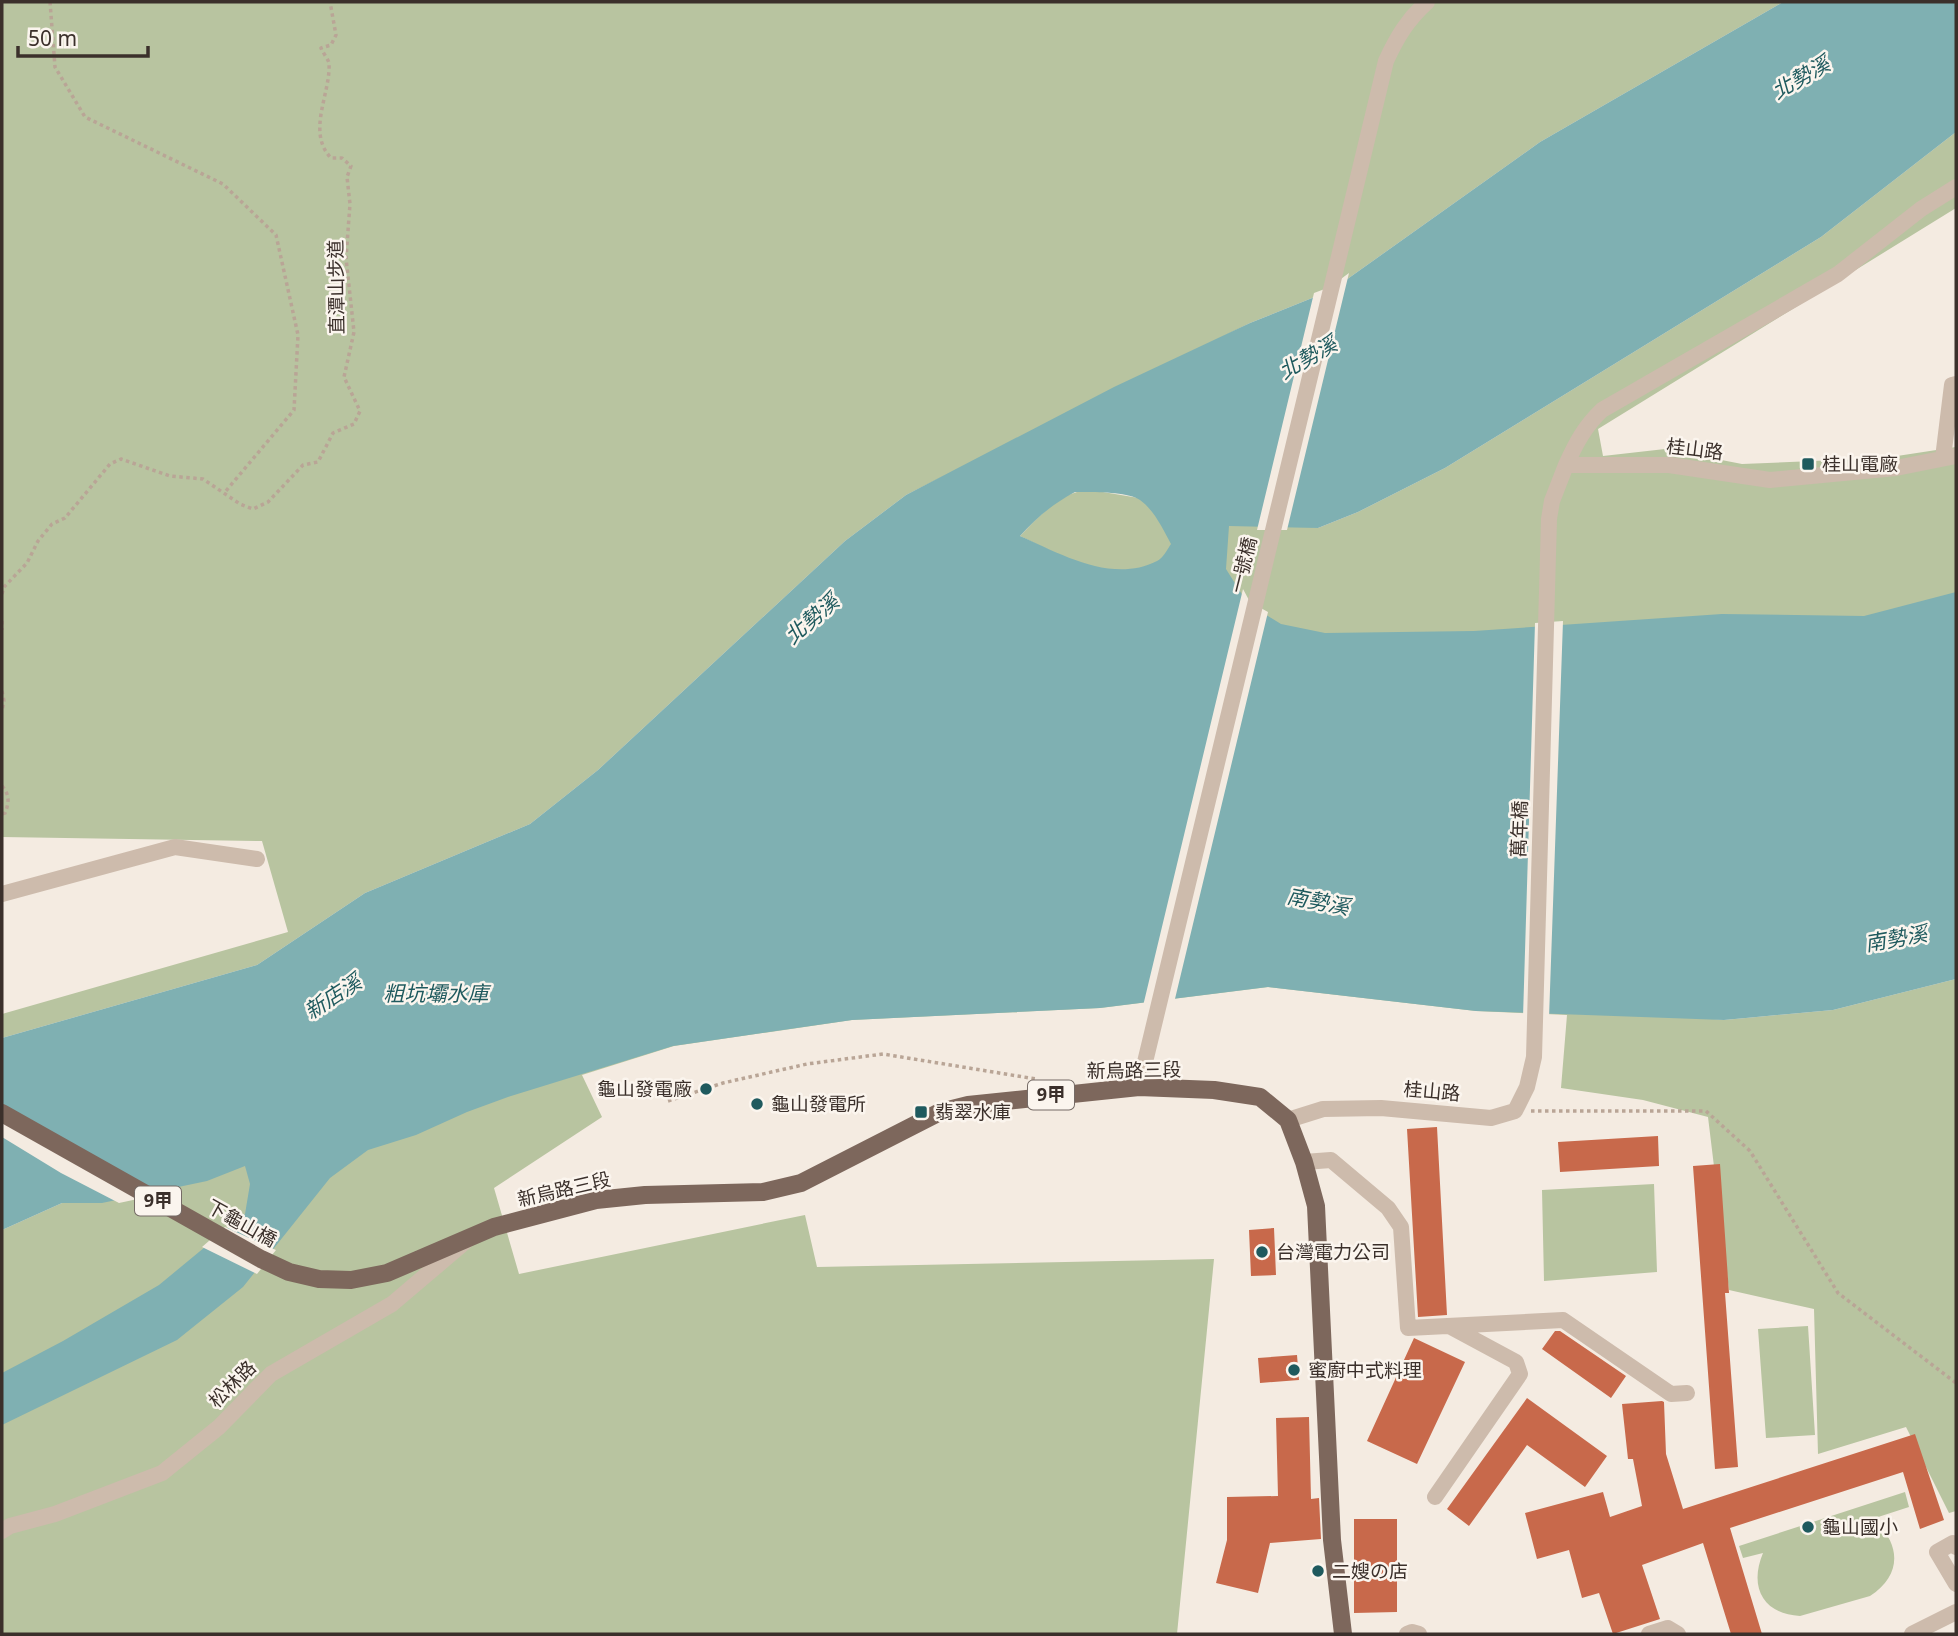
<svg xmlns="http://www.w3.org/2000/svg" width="1958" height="1636" viewBox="0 0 1958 1636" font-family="'Noto Sans','Noto Sans TC','Noto Sans JP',sans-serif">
<rect width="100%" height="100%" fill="#f4ebe1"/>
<!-- green -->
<path fill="#b8c4a0" d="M2,2H1783L1540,142L1332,290L1250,323L906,495L845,541L598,770L530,824L365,893L257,965L2,1038V1014L288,932L262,841L2,837Z
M1956,132V208L1598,429L1603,456L1665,449L1742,464L1884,458L1956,447V871L1791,912L1020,536C1035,521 1053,499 1074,493C1083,490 1094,492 1103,492L1318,528L1358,512L1445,468L1821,237Z
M587,906L1724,1020L1833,1010L1956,979V1511L1949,1513L1906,1427L1818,1454L1814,1309L1729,1290L1708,1117L1643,1100L1561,1088L1567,1015L1476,1011L1268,987L1100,1008L852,1020L674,1046L582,1075L602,1117L494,1188L519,1274L805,1215L817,1267L1214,1259L1177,1634H2V1230L62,1203Z
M1654,1184L1657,1272L1544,1281L1542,1190Z
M1808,1326L1815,1435L1766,1438L1758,1329Z
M1905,1492L1909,1507L1872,1519C1901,1542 1903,1575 1870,1596L1800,1616C1762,1614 1749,1586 1763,1553L1743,1558L1739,1546Z"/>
<!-- water -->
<path fill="#7fb0b2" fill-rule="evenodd" d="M1783,2H1956V132L1821,237L1445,468L1358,512L1318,528L1229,526L1226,569L1248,604L1281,624L1325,633L1474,631L1722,614L1864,616L1956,592V979L1833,1010L1724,1020L1476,1011L1268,987L1100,1008L852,1020L673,1046L511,1096L467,1112L416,1135L368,1150L330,1178L243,1287L177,1340L2,1425V1373L63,1341L159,1285L245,1214L250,1184L245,1166L207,1181L102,1203H62L2,1230V1038L257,965L365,893L530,824L598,770L845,541L906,495L1114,387L1250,323L1332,290L1540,142ZM1075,492C1090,492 1127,491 1140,500C1154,510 1163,529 1171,544C1167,550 1163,558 1157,561C1112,584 1061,554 1020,536C1036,518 1054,503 1075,492Z"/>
<!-- pier -->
<path fill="#f4ebe1" d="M1349,273L1287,530H1257L1314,293L1330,287Z
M1243,589L1250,602L1268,612L1174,1003L1143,1006Z
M1563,621L1549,1018L1523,1017L1535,623Z
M2,1106L161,1194L119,1203L61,1173L2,1137Z
M225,1227L276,1250L257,1274L202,1247Z"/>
<!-- building -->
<path fill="#c8694b" d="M1437,1127L1447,1315L1418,1317L1407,1129Z
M1658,1136L1659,1166L1560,1172L1558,1142Z
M1720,1164L1729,1293H1725L1738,1467L1715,1469L1693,1166Z
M1274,1228L1276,1275L1251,1276L1249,1230Z
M1555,1331H1560L1626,1376L1611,1398L1542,1349Z
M1414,1338L1465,1362L1417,1464L1367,1441Z
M1297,1355L1299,1380L1260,1383L1258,1358Z
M1527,1398L1607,1456L1585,1487L1527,1445L1469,1526L1447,1509Z
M1662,1401L1664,1402L1666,1454L1683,1509L1915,1434L1944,1520L1920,1529L1903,1472L1730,1528L1762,1634H1731L1703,1543L1642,1565L1660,1619L1613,1634L1599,1593L1582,1598L1569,1550L1537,1559L1525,1513L1603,1492L1610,1517L1642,1506L1633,1459H1628L1622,1404Z
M1309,1417L1311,1499L1319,1498L1321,1539L1270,1543L1258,1593L1216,1583L1227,1540V1497L1278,1496L1276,1418Z
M1354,1519H1397V1612L1354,1613Z"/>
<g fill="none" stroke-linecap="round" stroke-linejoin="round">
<!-- path -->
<path stroke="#b9a596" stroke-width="3.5" stroke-dasharray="3.5 3.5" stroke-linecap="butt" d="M50,2L55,67L85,117L223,184L276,235L298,335L294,410L225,492
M2,594L4,587L27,563L38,541L52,524L65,518L110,464L121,459L170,476L203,479L240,504L253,509L268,502L303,465L318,462L333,433L354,424L360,411L344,377L354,332L346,258L350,204L347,177L351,166L342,158H331C306,132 331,93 329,63C328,59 323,53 321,48L331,45L336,35L330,2
M2,621V630
M2,691L4,701L2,711
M2,786C10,795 9,803 5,813L2,814
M668,1101L723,1083L807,1064L883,1054L1036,1079
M1531,1111H1706L1750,1151L1838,1293L1956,1383"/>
<!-- minor -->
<path stroke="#cdbbac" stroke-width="16" d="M1943,458L1952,385L1956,384
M1566,465C1576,443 1585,426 1602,410L1838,274L1921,209L1956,187
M2,894L175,847L257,859
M1139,1087L1386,61C1397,37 1408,19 1427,2
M1288,1120L1323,1109L1381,1108L1491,1118L1515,1111L1527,1087L1534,1057L1549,519L1552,501L1566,465H1669L1770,480L1896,468L1956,456
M1304,1162L1331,1160L1388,1208L1401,1227L1408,1328L1563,1320L1671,1394L1687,1393
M1435,1497L1520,1374L1516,1362L1451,1327
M2,1531L10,1526L55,1514L162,1473L219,1427L271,1374L392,1304L465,1242
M1956,1547L1953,1543L1937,1552L1956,1584
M1407,1634L1412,1632L1419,1634
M1649,1634L1668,1628L1678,1634
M1912,1634L1956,1612"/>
<!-- major -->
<path stroke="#7d675c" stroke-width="18" d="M2,1113L261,1259L289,1272L319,1279L351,1280L387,1273L494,1227L596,1200L645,1195L763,1192L801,1183L940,1112L968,1105L1139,1087L1214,1090L1260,1097L1288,1120L1304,1162L1316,1206L1332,1540L1343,1634"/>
</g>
<!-- markers -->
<g fill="#1f5a5e" stroke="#fbf5ee" stroke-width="2.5">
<rect x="1801" y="457" width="14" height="14" rx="3.5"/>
<circle cx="706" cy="1089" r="7"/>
<circle cx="757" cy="1104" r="7"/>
<rect x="914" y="1105" width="14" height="14" rx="3.5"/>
<circle cx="1262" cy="1252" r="7"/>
<circle cx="1294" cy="1370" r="7"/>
<circle cx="1808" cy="1527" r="7"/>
<circle cx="1318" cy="1571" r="7"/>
</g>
<g text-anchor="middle" stroke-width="5" stroke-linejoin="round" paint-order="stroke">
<!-- shield labels -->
<g fill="#fbf5ee" stroke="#756b66" stroke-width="2">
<rect x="1028" y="1080.5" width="46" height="29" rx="5"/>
<rect x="135" y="1186.5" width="46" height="29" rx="5"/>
</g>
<g font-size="18" font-weight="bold" fill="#3b302b">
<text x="1051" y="1101">9甲</text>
<text x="158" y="1207">9甲</text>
</g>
<!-- street labels -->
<g font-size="19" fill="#3b302b" stroke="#fbf5ee">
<text transform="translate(336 287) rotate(-91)" y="7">直潭山步道</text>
<text transform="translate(1695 449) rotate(7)" y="7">桂山路</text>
<text transform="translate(1243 565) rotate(-76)" y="7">一號橋</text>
<text transform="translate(1519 829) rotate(-88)" y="7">萬年橋</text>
<text transform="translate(1134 1070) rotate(-1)" y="7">新烏路三段</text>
<text transform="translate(1432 1091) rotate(5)" y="7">桂山路</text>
<text transform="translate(564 1189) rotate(-13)" y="7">新烏路三段</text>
<text transform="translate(242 1223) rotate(29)" y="7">下龜山橋</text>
<text transform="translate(232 1384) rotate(-45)" y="7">松林路</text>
</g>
<!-- poi labels -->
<g font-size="19" fill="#3b302b" stroke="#fbf5ee" text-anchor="start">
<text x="1822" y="471">桂山電廠</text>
<text x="692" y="1096" text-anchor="end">龜山發電廠</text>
<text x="771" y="1111">龜山發電所</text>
<text x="935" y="1119">翡翠水庫</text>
<text x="1276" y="1259">台灣電力公司</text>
<text x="1308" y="1377">蜜廚中式料理</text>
<text x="1822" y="1534">龜山國小</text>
<text x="1332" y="1578">二嫂の店</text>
</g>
<!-- water labels -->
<g font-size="21" font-style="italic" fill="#1f5a5e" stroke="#fbf5ee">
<text transform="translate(1801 78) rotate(-30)" y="7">北勢溪</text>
<text transform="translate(1308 358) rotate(-30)" y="7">北勢溪</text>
<text transform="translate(812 619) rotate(-41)" y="7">北勢溪</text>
<text transform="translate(1318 902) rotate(11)" y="7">南勢溪</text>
<text transform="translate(1896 939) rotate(-10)" y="7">南勢溪</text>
<text x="436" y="1001">粗坑壩水庫</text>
<text transform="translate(333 997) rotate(-33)" y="7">新店溪</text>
</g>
</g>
<!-- border -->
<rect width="1958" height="1636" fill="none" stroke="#3b302b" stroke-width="7"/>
<!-- scale -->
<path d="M18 46v10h130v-10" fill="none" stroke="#3b302b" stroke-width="3.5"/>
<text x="28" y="46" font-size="21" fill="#3b302b" stroke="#fbf5ee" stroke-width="5" paint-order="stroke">50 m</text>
</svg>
